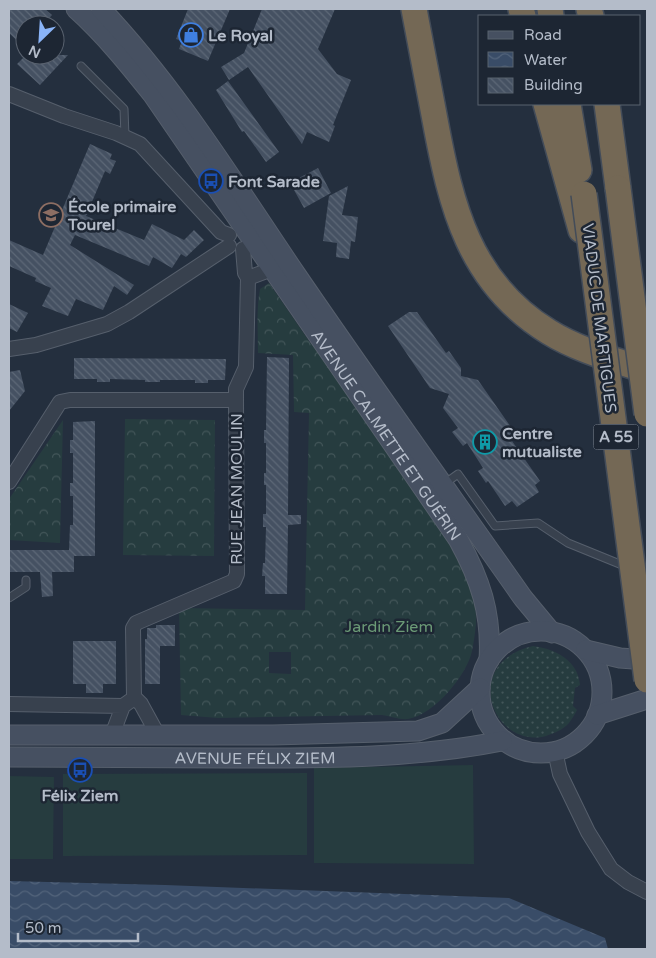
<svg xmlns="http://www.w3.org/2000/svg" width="656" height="958" viewBox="0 0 656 958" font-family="'Varela Round',sans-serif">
<defs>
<pattern id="grass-dots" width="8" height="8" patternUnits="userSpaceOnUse" patternTransform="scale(1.25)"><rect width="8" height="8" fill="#263c3f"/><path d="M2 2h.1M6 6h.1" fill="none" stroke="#435659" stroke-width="1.8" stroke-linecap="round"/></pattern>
<pattern id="forest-crowns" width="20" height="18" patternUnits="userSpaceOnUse" patternTransform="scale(1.25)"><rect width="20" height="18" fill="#263c3f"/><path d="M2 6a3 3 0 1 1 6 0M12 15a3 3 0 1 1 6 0" fill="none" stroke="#435659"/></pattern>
<pattern id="water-waves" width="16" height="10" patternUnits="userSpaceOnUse" patternTransform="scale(1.25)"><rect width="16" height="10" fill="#394c67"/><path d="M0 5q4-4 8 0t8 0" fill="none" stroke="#53647b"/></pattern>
<pattern id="building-back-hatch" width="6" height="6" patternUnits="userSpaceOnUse" patternTransform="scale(1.25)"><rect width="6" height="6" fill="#455162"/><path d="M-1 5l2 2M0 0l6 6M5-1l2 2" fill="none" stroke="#5d6877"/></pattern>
</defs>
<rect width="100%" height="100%" fill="#242f3e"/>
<!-- grass -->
<path fill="url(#grass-dots)" d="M533,646C555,649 578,660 580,685L575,688L573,706L577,710C575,714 572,719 569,723C563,730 554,733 546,736C493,750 459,663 533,646Z"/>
<!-- forest -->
<path fill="url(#forest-crowns)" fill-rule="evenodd" d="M269,283L311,344L318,347L465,563C470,582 477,604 476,624C475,632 474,642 472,651C467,675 434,715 408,719C400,720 390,716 382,715L218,718L181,715L179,608L305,610L309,413L294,412L293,355L258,353C258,332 256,310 260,289ZM269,652H291V674L269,673Z
M125,419L215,420L214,556L123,555Z
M63,420L60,543L9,540V499Z"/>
<!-- garden -->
<path fill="#263c3f" d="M473,765L474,864L314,863V768Z
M307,773V855L63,856V774Z
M9,776L54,777L53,859H9Z"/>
<!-- water -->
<path fill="url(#water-waves)" d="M9,881L165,885L509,898L605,938L608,949H9Z"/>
<!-- building -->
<path fill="url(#building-back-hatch)" d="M9,9H45L52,15L43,25H25V48L9,33Z
M188,9H230L208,61L179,49L182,41L176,39Z
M262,9H335L318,49L337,74L351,80L333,125L335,126L329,142L307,132L302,144L248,67L229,80L221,67L244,53Z
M26,55H68L40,85L17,64Z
M228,81L279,152L266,162L244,131L242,132L216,90Z
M90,144L112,154L110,159L116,161L110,174L105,171L86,216L144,240L152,224L184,240L194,230L204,240L186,257L181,254L172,268L153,257L149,266L75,235L70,245L134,285L127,295L114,286L103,310L76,299L68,316L42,306L51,288L35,281L36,278L9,266V240L43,255Z
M318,168L331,193L304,208L294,190L301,187L297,179Z
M348,186L342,215L358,217L355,242L351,241L349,259L336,257L337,243L323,241L329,196Z
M9,304L28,313L17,332L9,328Z
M409,312H417L446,353L449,351L461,368V376L478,380L513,430L514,433L512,441L540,481L535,485L539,492L517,507L512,501L505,506L488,481L486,483L478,471L483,468L467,443L463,446L452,432L458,428L443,408L449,394L430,388L388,326Z
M267,357L289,358L288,515H301V524L288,525L287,594H265V576H262L263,563H265L266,527H263V514H266V485H264V473H266V443H264V430H266Z
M74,358L226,359L225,380H208V383H195V380H160V382H145V380L110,379V382H97V379H74Z
M20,370L25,391L9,411V372Z
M95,421V556H74V572H52L53,596L42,597L40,572H9V550H69L70,525H73V496H70V483H73V453H70V440H73V422Z
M156,625H175V646H160V684H145V639H147V628H156Z
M73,641H116V684H103V693H86V684H73Z"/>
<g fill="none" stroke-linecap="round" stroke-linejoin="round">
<!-- service casing -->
<g stroke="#565f6c" stroke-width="9">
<path id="service" d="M81,66L124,109L125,137
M444,484L458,474L495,526L538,523L568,543L627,567
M9,598L26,587V580"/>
</g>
<!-- minor casing -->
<g stroke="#565f6c" stroke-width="16">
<path id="minor" d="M9,94L64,116L116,133L140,144L221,232L229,235
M248,278L272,269
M9,349L36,345L107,324L129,312L229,246
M9,482L60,402L70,400H236
M134,697L133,628L136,623L234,581L237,574L236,400V389L246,367L248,278L245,273L243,249
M134,697L141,704L158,735
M9,704L123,706
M112,735L123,706L130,701
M555,751L560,774L588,832L611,869L628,882L647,892"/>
</g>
<!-- secondary casing -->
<g stroke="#565f6c" stroke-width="21">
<g id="secondary">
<path id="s1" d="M76,9C105,35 129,65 153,95L458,539C480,579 492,613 489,660"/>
<path d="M101,9C176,88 234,183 295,273C370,383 447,490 523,598L552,633"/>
<circle cx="541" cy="692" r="61"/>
<path d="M586,650L620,658L647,660"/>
<path d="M597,715L647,699"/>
<path d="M9,735H273L418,731L442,723L480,688"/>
<path id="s2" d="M9,757C82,758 156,757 229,758C320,758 412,759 502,741"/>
</g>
</g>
<!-- motorway casing -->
<g stroke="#434c59" stroke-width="28">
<path id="motorway" d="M414,9C421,46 428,83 435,120C451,206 469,283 549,332C578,350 615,360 647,371
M521,9L523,16
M550,9L551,16
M589,9L591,16
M546,104L581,230
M568,104L579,170
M607,104L618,188"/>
</g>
<!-- service -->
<use href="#service" stroke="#38414e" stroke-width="7"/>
<!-- minor -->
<use href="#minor" stroke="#38414e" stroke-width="14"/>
<!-- secondary -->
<use href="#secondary" stroke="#465061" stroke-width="19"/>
<!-- motorway -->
<use href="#motorway" stroke="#746855" stroke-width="25"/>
<!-- motorway-bridge casing -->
<g stroke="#434c59" stroke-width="28" stroke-linecap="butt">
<path id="motorway-bridge" d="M618,188L647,414
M584,194L647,680"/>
</g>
<!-- motorway-bridge -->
<use href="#motorway-bridge" stroke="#746855" stroke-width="25"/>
</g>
<!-- icons -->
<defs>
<g id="shop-ring" transform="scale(1.25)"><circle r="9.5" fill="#1d2633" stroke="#3f7fe0" stroke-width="1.5"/><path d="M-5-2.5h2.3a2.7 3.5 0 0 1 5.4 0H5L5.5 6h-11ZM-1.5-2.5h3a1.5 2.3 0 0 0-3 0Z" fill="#3f7fe0"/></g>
<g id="bus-ring" transform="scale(1.25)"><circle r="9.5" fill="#1d2633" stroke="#1a4fb4" stroke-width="1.5"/><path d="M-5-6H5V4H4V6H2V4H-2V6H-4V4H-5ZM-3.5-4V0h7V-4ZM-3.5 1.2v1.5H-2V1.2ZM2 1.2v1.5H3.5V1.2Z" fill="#1a4fb4"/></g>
<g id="school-ring" transform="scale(1.25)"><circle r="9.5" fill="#1d2633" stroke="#8d6e63" stroke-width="1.5"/><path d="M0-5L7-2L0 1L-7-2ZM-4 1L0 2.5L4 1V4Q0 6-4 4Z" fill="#8d6e63"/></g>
<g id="building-ring" transform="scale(1.25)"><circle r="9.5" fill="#1d2633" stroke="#0f9aa8" stroke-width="1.5"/><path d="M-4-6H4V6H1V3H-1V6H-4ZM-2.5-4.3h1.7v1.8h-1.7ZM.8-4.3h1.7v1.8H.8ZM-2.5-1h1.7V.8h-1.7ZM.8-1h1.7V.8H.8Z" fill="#0f9aa8"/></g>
</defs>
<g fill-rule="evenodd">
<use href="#shop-ring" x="191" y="35"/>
<use href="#bus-ring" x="211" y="181"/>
<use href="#school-ring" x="51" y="215"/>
<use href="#building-ring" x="485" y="442"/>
<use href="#bus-ring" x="80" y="770"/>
</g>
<g text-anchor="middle" stroke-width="5" stroke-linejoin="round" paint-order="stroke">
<!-- shield labels -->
<rect fill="#1d2633" stroke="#878f9c" stroke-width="1" x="593.5" y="424.5" width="45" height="25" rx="4"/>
<g font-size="15" font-weight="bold" fill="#b4bcc9">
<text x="616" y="442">A 55</text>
</g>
<!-- poi labels -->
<g font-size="16" font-weight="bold" fill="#b4bcc9" stroke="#1d2633" text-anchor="start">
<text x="208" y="41">Le Royal</text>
<text x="228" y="187">Font Sarade</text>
<text x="68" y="212">École primaire<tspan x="68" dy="18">Tourel</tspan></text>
<text x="502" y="439">Centre<tspan x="502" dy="18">mutualiste</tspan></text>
<text x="80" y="801" text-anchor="middle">Félix Ziem</text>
</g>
<!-- street labels -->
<g font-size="16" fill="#b4bcc9" stroke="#1d2633">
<text transform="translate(600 318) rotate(83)" y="6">VIADUC DE MARTIGUES</text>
<text dy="6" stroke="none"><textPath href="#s1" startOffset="528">AVENUE CALMETTE ET GUÉRIN</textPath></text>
<text transform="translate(236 489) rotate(-90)" y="6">RUE JEAN MOULIN</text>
<text dy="6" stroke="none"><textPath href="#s2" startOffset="246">AVENUE FÉLIX ZIEM</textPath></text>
</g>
<!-- park labels -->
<g font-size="16" fill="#6b9a76" stroke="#1d2633">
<text x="389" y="632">Jardin Ziem</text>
</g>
</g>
<!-- border -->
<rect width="656" height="958" fill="none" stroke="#b4bcc9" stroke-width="20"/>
<!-- legend -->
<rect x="478" y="15" width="162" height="90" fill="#1d2633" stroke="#59626f"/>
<rect x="488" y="31" width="25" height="8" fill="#465061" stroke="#59626f"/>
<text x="524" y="40" font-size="15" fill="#b4bcc9">Road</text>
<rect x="488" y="52" width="25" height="15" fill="url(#water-waves)" stroke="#59626f"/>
<text x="524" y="65" font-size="15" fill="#b4bcc9">Water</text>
<rect x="488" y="78" width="25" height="15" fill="url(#building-back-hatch)" stroke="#59626f"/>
<text x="524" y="90" font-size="15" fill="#b4bcc9">Building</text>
<!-- north arrow -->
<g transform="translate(40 40) rotate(205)"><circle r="24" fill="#1d2633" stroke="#59626f"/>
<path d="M0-4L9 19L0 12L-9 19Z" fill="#8ab4f8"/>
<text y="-8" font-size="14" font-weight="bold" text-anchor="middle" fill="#b4bcc9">N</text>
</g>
<!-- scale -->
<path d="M18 933v8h120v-8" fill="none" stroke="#b4bcc9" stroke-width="2.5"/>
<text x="25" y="933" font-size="15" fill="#b4bcc9" stroke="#1d2633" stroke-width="4" paint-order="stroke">50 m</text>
</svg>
